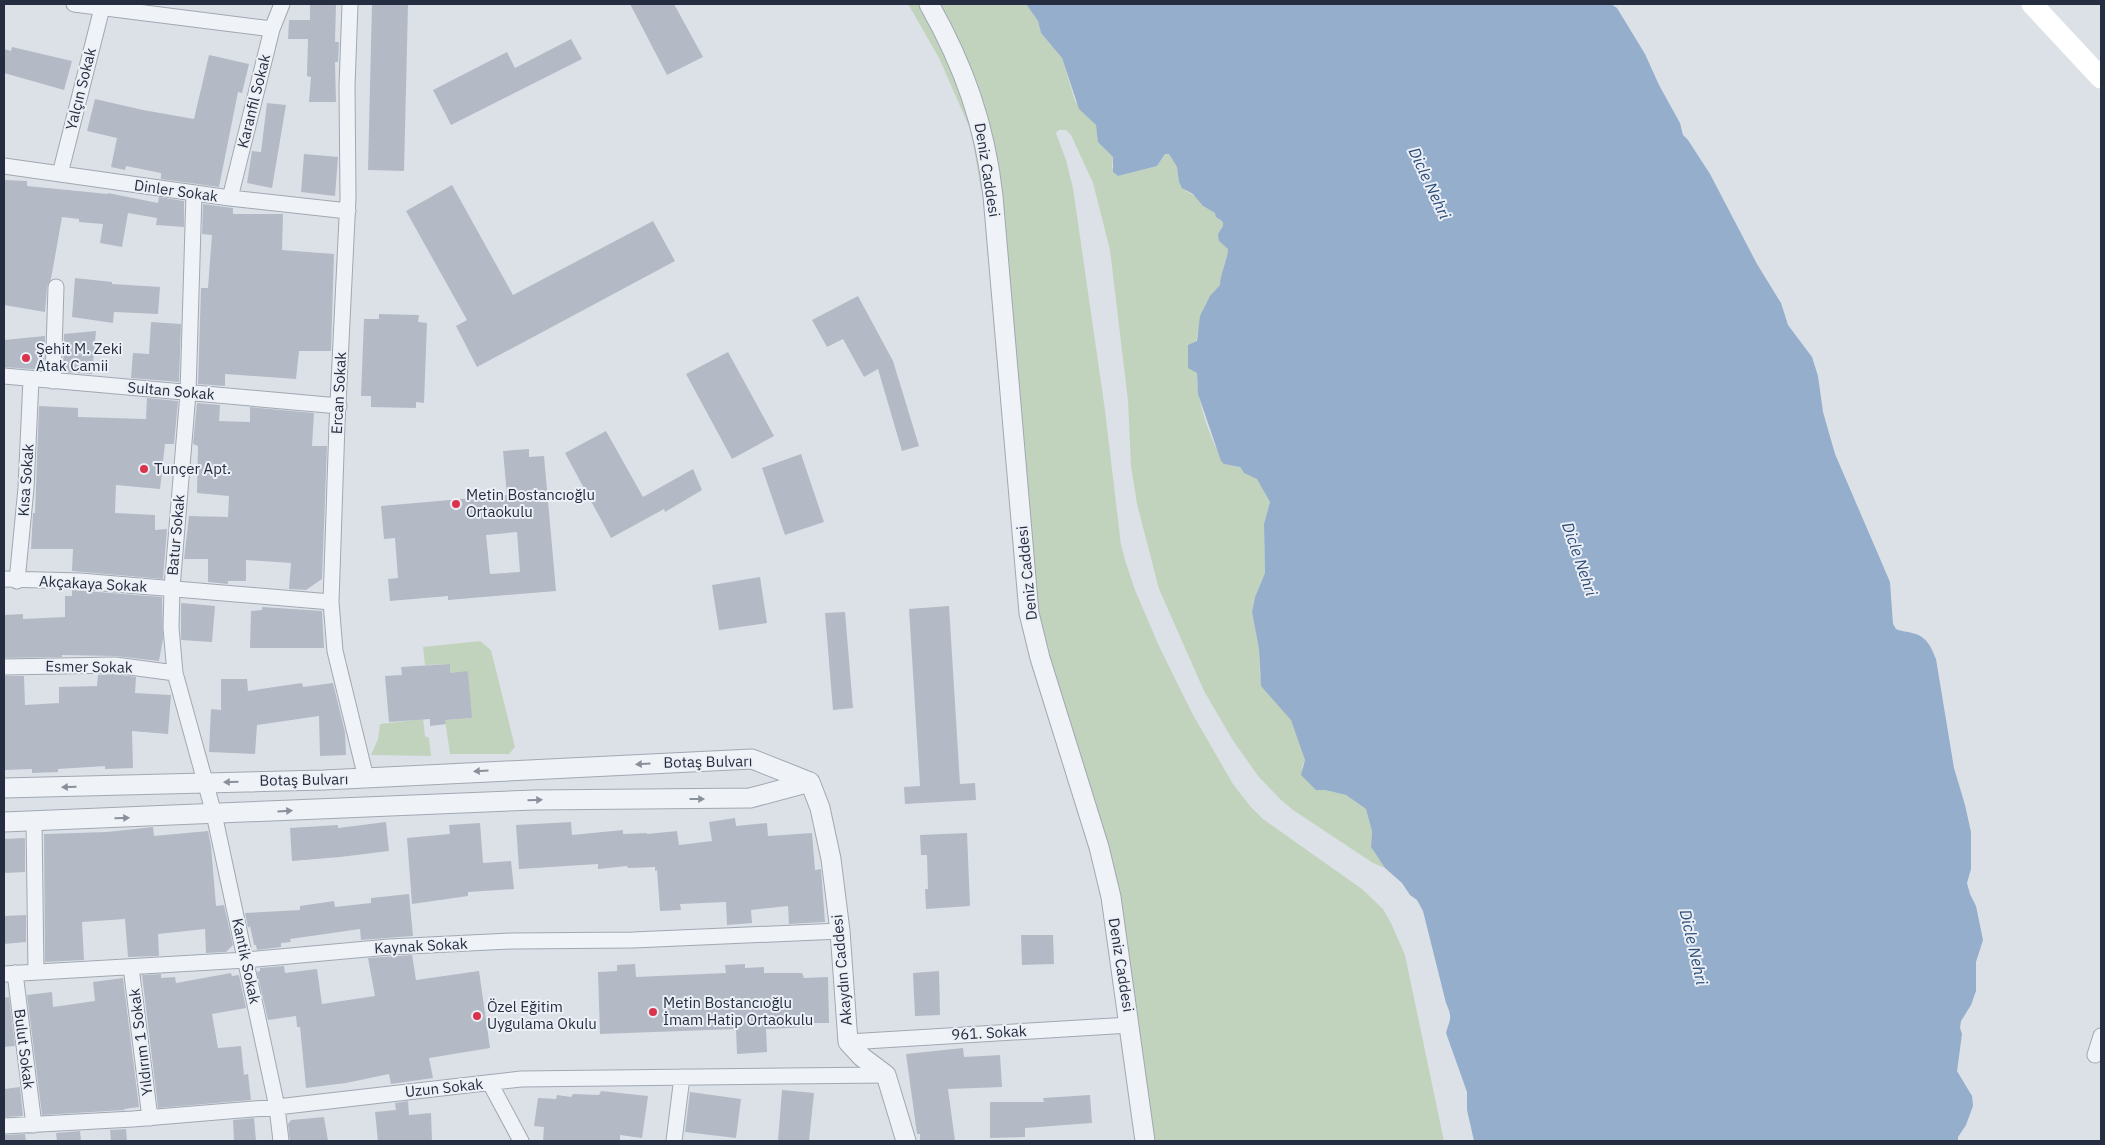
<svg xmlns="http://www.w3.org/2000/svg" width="2105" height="1145" viewBox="0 0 2105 1145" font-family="'IBM Plex Sans',sans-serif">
<rect width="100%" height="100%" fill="#dce1e8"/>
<!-- green -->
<path fill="#c2d3bd" d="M908,4H1026L1038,21L1041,33L1062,58L1075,101L1096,125L1103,147L1113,157L1112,167L1118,176L1157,166L1165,154H1169L1177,167L1179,182L1186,191L1197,197L1203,206L1215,213L1219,220L1223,222V226L1221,229L1224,244L1228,249C1227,261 1220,273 1220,285C1198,310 1198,338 1191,368L1197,373C1197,404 1210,437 1224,464L1240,467L1244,473L1258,479L1270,502L1264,524L1265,573L1255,597L1252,612L1259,649L1260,677L1291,720L1303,751L1305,760L1302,767L1316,790H1325L1346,795L1366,809L1372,830L1371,847L1385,868L1373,863L1293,810L1280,799L1258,776L1232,739L1204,691L1159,589L1137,504L1131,466L1128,401L1110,250L1093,183L1071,135L1066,130H1059L1056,133L1066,160L1073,188L1105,410L1121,545L1126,563L1135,590L1159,646L1192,713L1233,784L1250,806L1263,819L1362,889L1383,909L1391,923L1405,955L1444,1141H1145L1111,897L1040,658L992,190H981L971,131L939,58Z
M480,641L491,650L515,747L509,754H450L445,720L471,718L468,672L450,673L449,664L425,665L423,647Z
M423,719L425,736L429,738L431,756L371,755L378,739L380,724Z"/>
<!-- water -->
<path fill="#94aecc" d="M1026,4H1611L1617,8L1645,54L1659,85L1680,123L1683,135L1688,140L1710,174L1757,264L1781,303L1788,325L1812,357L1818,376L1823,412L1835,454L1890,582L1893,624L1896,629C1902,632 1907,631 1912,633C1927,636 1931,647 1936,659L1954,768L1965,805L1971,832V869L1967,883L1970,894L1976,906L1983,940L1976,962V991L1971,1005L1961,1021L1960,1028L1962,1034L1957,1071L1972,1096L1973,1106L1966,1125L1958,1137V1141H1474L1467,1110V1092L1446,1033C1450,1018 1453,1019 1446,1003L1423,911L1417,900L1410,895L1402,883L1385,868L1371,847L1372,831L1366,809L1346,795L1325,790H1316L1301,775L1305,760L1291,720L1261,686L1259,649L1252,612L1255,597L1265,573L1264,524L1270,502L1257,479L1244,473L1240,467L1224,464L1221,461L1198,394L1197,373L1188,368V345L1197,341L1200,316L1210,296L1220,285C1220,273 1227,262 1228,249L1219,241L1218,234L1223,226V222L1216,217L1215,213L1203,206L1193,194L1182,188L1179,182L1177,167L1169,154H1165L1157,166L1118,176L1113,172V157L1098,142L1096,125L1079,109L1062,58L1041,33L1038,21Z"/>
<!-- building -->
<path fill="#b3bac5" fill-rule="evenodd" d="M310,4H336L335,42H339L338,62H335L336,102H309L311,77L307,76L308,39H288L289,20H310Z
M372,4L408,5L404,171L368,170Z
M630,4H674L703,57L667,75Z
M571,39L582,59L451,125L433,90L507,52L515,68Z
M12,47L72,61L64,90L4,73V49L11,51Z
M209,55L249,64L242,93L238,92L219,187L161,179V173L126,166L125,170L111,167L117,138L87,131L95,99L143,110L194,119Z
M267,103L286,105L272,188L247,183L252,151L261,152Z
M304,154L338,157L335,196L301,192Z
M4,180L27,181V186L108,194V193L158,203L159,197L184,201V227L156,225L157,218L128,213L122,247L100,243L103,224L79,222V219L62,217L51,279L47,287L45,312L4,305Z
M452,185L513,295L653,221L675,261L477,367L456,326L467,320L406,211Z
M203,204L233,208V214H283L282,250L334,254L331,351H299L296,379L225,374V386L198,384L201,288H208L212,235L202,234Z
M75,278L112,282V284L160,287L158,314L114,312L113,323L72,317Z
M858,296L893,361L919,446L902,451L878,369L864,377L843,339L827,347L812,320Z
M379,314L419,315L418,322L427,323L424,403L416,402V408L371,407V396H361L364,319H379Z
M151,322L181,324L179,382L131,378L133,353L149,354Z
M96,331L92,374L63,372L64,334Z
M45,336L44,370L4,367V340Z
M728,352L774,436L732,459L686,374Z
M147,398L178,401L174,444H165L160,489L116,485L115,513L155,515V530L167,529L163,579L72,571L73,549H31L33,513H35L39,406L78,408V417L146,419Z
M197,403L220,405L219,421L250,422V407L314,413L312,446H327L322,579L306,590L289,589L291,563L246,560V581H228V584L208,582V559H184L189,516L228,517L229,496L197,493L198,446L193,444Z
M606,431L643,497L693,469L702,490L665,512L664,509L611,538L565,453Z
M529,449V457L544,456L556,591L448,600V596L390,601L388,579L398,578L395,538L384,539L381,506L507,495L503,451ZM517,532L520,572L490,574L486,535Z
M801,454L824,522L785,535L762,468Z
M760,577L767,623L719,630L712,585Z
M72,590L162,597L163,639L159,661L115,656L62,655V657L4,658V615L23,614V619L65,617V596H72Z
M181,603L215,606L212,642L181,640Z
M949,606L960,784L975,783L976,800L905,804L904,787L920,786L909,609Z
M262,607L322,611L324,648H250L251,611L262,610Z
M845,612L853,708L833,710L825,613Z
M450,664V673L468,671L472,718L445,720L446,724L430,726V719L389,722L385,676L402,675L401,667Z
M114,674L136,677L135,693L171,695L168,734L132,731L133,768L105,769V766L58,769V772L32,773V769L4,770V676H24L25,705L59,703V687L97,686L98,675Z
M221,679H247L248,691L302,683L303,687L333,683L345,732L346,755L320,756L319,716L257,725L255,754L209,752L211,709L221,710Z
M735,818L736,826L767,823L768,836L812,833L815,870L821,869L825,922L789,924L788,906L751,910L752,923L727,925L726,902L680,904L681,910L660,911L657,870L655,871V867L628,868L627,866L598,869V864L519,869L516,825L571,822L572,835L623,830V834L647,833V834L677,831L679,845L712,841L709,822Z
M386,822L389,851L340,857L292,861L290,828L338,825V828Z
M480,823L483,863L511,861L514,889L468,892V896L412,904L407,838L450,834L449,825Z
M153,827L154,836L208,831L211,846L216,906L224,905L233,945L226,952L206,953L205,929L158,934L159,956L128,957L125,919L82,922L84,960L45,962L44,834L107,832Z
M967,833L970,906L926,909L925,889H928L927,855H921L920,835Z
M25,838V872L4,873V839Z
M409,894L413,936L361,940L360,929L290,939L291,942L281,943V947L257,950L256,945H254L250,926L248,928L245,913L300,910V906L334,901L335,907L371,903V898Z
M26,915V942L4,944V916Z
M1021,935H1053L1054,964L1022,965Z
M412,955L416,980L479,971L490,1048L429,1058L433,1078L391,1084L389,1074L346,1083L306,1088L300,1027H297L296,1016L268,1020L257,972L260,971V968L284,966L285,973L317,969L322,1004L375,996L368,958Z
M635,964L636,977L726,973L725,965L745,964V968L764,967V973H802L804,978L828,977L829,1023H809V1027L766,1029L767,1052L737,1054L736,1029L600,1034L598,972L617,971V965Z
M939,971L940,1015L915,1016L913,973Z
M231,973L232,976L239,975L246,1008L212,1014L218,1048L241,1046L244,1075L248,1074L251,1100L158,1108L142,975L161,974V978L175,977L176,983Z
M123,978L139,1107L124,1109L125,1110L42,1115L27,995L52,992L53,1007L95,1001L93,982Z
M9,997L15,1046L4,1047V998Z
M963,1048L964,1057L1000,1055L1002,1087L948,1089L955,1141H920V1134H917L906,1054Z
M20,1087L23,1116L4,1117V1089Z
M782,1090L814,1093L809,1141H778Z
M601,1091L648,1096L642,1138L620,1135V1141H543L544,1127L534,1126L538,1098L556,1099L557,1095L571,1097L573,1094L599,1095Z
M690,1092L741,1099L736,1138L685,1132Z
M1090,1095L1092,1123L1025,1128V1137L990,1138V1102H1044L1043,1098Z
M408,1101L409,1115L431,1113L432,1141H378L375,1112L396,1110L395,1103Z
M324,1117L328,1141H290L288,1124L291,1120Z
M254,1118L256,1141H234L233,1120Z
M126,1129L127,1141H111L110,1130Z
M80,1131L81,1141H57L56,1133Z
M25,1134L26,1141H4V1135Z"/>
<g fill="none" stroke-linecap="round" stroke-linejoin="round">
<!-- minor casing -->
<g stroke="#a1a8b2" stroke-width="17">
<path id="minor" d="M74,4L272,29
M350,4L347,86L348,198L337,424L331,602L335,651L366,778
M4,166L230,198L348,211
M60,174L103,4
M194,193L188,393L172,588L171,628L175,673L214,814L277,1107L281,1141
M230,198L272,29L282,4
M4,376L339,406
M53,381L56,287
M4,579L80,581L331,602
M17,581L26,488L31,379
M4,667L115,665L175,673
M34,821L36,972
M131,967L150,1118
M15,973L34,1125
M4,974L246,960L389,947L512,941L633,940L840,931
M848,1042L1130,1025
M2095,1055L2101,1036
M490,1083L521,1141
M4,1126L133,1119L277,1107L521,1079L886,1075
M674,1141L682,1077"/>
</g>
<!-- tertiary casing -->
<g stroke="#a1a8b2" stroke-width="21">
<path id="tertiary" d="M929,4C964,66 985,125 993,196L1029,613L1040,658L1099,847L1111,897L1145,1141
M810,782L820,808L831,859L840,931L848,1042L862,1057L886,1075L906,1141
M4,788L324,780L752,759L810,782
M4,822L534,800L750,798L810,782"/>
</g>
<!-- minor -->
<use href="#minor" stroke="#eff2f6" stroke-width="15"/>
<!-- tertiary -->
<use href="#tertiary" stroke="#eff2f6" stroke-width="19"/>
<!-- secondary -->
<path stroke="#fff" stroke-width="21" d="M2032,4L2101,78"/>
</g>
<!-- one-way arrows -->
<defs><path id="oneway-solid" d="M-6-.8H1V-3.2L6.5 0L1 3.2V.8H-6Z" transform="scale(1.25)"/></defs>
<g fill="#8a909b">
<use href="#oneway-solid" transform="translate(643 764) rotate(177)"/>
<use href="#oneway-solid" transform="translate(481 771) rotate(177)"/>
<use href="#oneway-solid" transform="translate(231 782) rotate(179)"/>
<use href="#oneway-solid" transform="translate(69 787) rotate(178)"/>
<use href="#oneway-solid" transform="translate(697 799)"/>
<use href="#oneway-solid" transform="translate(535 800) rotate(-1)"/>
<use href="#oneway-solid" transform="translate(285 811) rotate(-3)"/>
<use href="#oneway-solid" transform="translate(122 818) rotate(-2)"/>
</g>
<!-- markers -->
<g fill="#da344c" stroke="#ecf0f6" stroke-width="2">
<circle cx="26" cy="358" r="5"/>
<circle cx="144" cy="469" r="5"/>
<circle cx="456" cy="504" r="5"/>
<circle cx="653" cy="1012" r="5"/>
<circle cx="477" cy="1016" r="5"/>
</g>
<g text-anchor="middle" stroke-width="4" stroke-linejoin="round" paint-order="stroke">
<!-- street labels -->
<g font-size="15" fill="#252e40" stroke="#ecf0f6">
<text transform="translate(81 89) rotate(-76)" y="5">Yalçın Sokak</text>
<text transform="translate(254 101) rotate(-76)" y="5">Karanfil Sokak</text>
<text transform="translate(987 170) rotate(81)" y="5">Deniz Caddesi</text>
<text transform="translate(176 191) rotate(8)" y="5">Dinler Sokak</text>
<text transform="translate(171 391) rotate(5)" y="5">Sultan Sokak</text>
<text transform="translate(339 393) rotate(-87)" y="5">Ercan Sokak</text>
<text transform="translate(26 480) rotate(-86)" y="5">Kısa Sokak</text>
<text transform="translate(176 535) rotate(-85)" y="5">Batur Sokak</text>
<text transform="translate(1027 573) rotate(-96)" y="5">Deniz Caddesi</text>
<text transform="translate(93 584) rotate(3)" y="5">Akçakaya Sokak</text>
<text transform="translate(89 667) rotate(1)" y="5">Esmer Sokak</text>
<text transform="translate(708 762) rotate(-1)" y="5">Botaş Bulvarı</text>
<text transform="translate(304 780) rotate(-1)" y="5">Botaş Bulvarı</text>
<text transform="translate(421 946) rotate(-3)" y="5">Kaynak Sokak</text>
<text transform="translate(246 961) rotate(78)" y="5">Kantik Sokak</text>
<text transform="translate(1121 965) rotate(81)" y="5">Deniz Caddesi</text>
<text transform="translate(842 970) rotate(-95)" y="5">Akaydın Caddesi</text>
<text transform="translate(989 1033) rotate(-3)" y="5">961. Sokak</text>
<text transform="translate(141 1042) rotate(-97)" y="5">Yıldırım 1 Sokak</text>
<text transform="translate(24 1049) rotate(83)" y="5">Bulut Sokak</text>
<text transform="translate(444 1088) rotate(-6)" y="5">Uzun Sokak</text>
</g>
<!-- poi labels -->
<g font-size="15" fill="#252e40" stroke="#ecf0f6" text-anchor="start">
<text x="36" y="354">Şehit M. Zeki<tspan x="36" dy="17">Atak Camii</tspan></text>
<text x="154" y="474">Tunçer Apt.</text>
<text x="466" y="500">Metin Bostancıoğlu<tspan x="466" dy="17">Ortaokulu</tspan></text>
<text x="663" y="1008">Metin Bostancıoğlu<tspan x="663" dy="17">İmam Hatip Ortaokulu</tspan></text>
<text x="487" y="1012">Özel Eğitim<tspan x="487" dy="17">Uygulama Okulu</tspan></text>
</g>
<!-- water labels -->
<g font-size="16" font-style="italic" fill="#2b4d77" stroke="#ecf0f6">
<text transform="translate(1430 183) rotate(65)" y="6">Dicle Nehri</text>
<text transform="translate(1580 559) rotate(71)" y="6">Dicle Nehri</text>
<text transform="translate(1694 947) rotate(77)" y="6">Dicle Nehri</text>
</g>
</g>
<!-- border -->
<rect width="2105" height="1145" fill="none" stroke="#252e40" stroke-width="10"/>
</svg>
